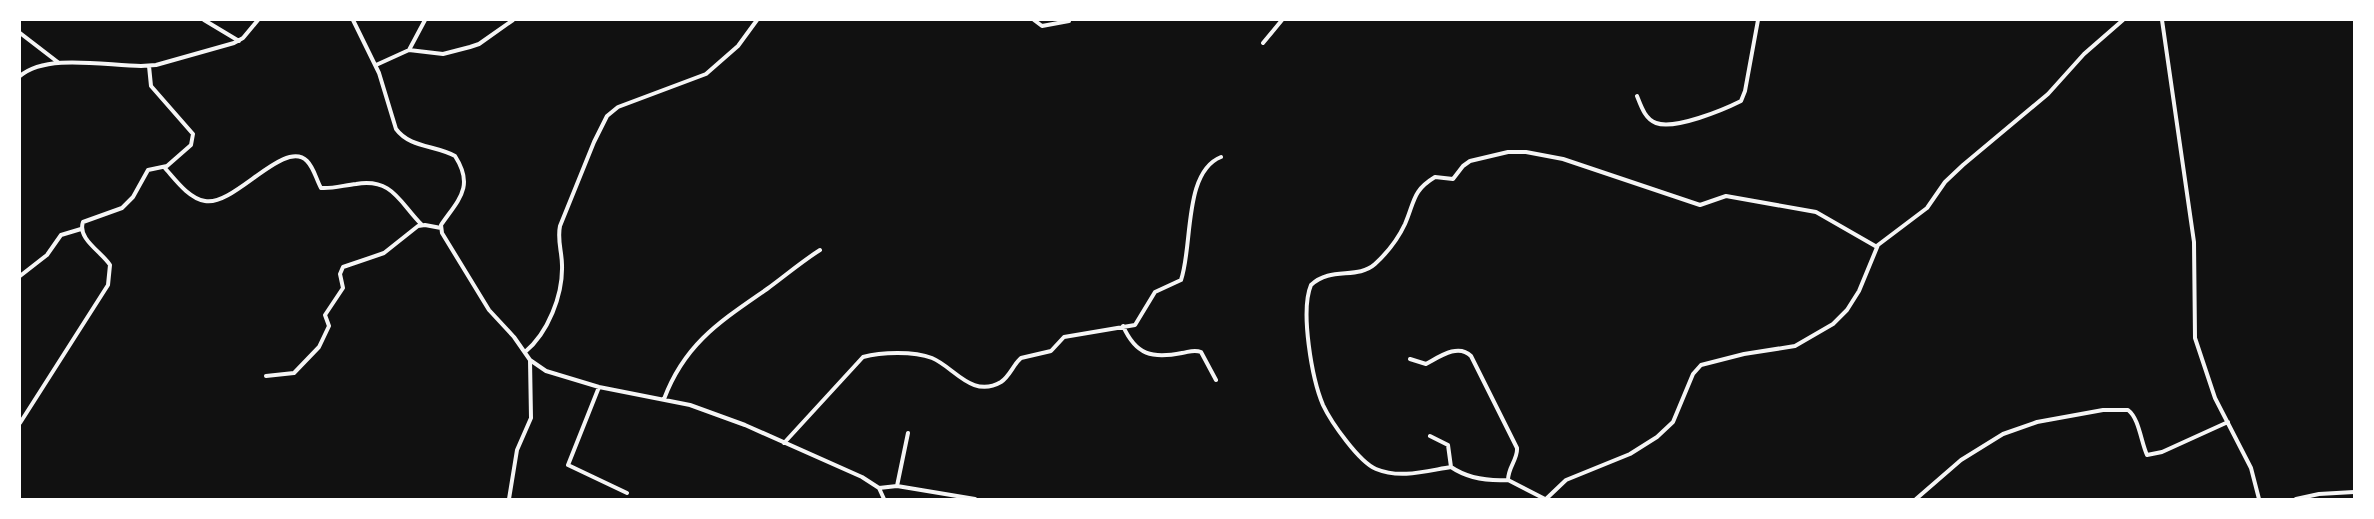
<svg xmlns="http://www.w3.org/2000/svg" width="2374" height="519" viewBox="0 0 2374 519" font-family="'Archivo Narrow',sans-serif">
<rect width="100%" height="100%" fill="#111"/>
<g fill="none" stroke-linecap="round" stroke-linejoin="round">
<!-- minor -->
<path stroke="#f5f5f5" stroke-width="4" d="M204,20L239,41
M353,20L379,73L396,129C410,148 435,145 455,156C475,187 458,200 441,225L442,233L489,310L514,337L530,360L546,371L599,387L690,405L745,425L862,477L879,488L884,499
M1034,20L1042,26L1069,21
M2162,20L2194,242L2195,338L2215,398L2251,468L2259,499
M20,33L59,63
M1263,43L1282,20
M409,50L425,20
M376,65L409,50L443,54L470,47L479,44L513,20
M20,76C47,53 107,66 141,66L156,65L234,43L243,38L258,20
M1637,96C1641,106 1645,119 1656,123C1675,130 1723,110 1741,101L1745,91L1758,20
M164,167C175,179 188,198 205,201C234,207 284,138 307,161C314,168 316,179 321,188C332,189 345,185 356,184C393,178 399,202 422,225
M20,276L47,255L61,235L81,229
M1123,326C1136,355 1152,359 1182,353C1189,352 1194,349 1201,352L1216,380
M525,352C548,333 563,295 562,265C562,252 557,240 560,226L594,142L607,116L618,107L706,74L738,46L757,20
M1410,359L1426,364C1439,357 1458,343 1471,356L1517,448C1518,459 1508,467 1508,480L1545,499
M266,376L294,373L319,347L329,326L325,315L343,288L340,274L343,267L384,253L418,226L425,225L441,228
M599,387L568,465L627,493
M664,399C685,343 721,321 767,289C785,276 801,262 820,250
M20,423L108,285L110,265C102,252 77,239 83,222L122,208L133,197L148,170L167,166L191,145L193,134L151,86L149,66
M1430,436L1448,445L1451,467C1467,478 1489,481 1508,480
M784,443L863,357C881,352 914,351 932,358C954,367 972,399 1001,382C1010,376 1013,365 1021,358L1051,351L1064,337L1135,325L1155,292L1181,280C1193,246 1183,172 1221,157
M1451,467C1426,471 1400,479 1376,469C1359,462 1331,422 1323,405C1312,379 1300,311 1311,285C1331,266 1357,280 1375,264C1387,253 1398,239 1405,224C1415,201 1412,191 1435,177L1453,179L1463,166L1470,161L1508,152H1526L1563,159L1700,205L1726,196L1816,212L1877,247
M897,486L908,433
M879,488L897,486L975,499
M509,499L517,450L531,418L530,360
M1546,499L1566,480L1630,454L1657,437L1673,422L1693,374L1701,365L1744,354L1795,346L1833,324L1847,310L1859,291L1878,245L1927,208L1945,182L1963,165L2048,94L2084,54L2123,20
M1916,499L1961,460L2003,434L2037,422L2103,410H2128C2139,418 2141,442 2147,455L2162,452L2228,422
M2296,499L2319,494L2354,492"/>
</g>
<!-- border -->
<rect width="2374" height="519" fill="none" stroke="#ffffff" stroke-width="42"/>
</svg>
